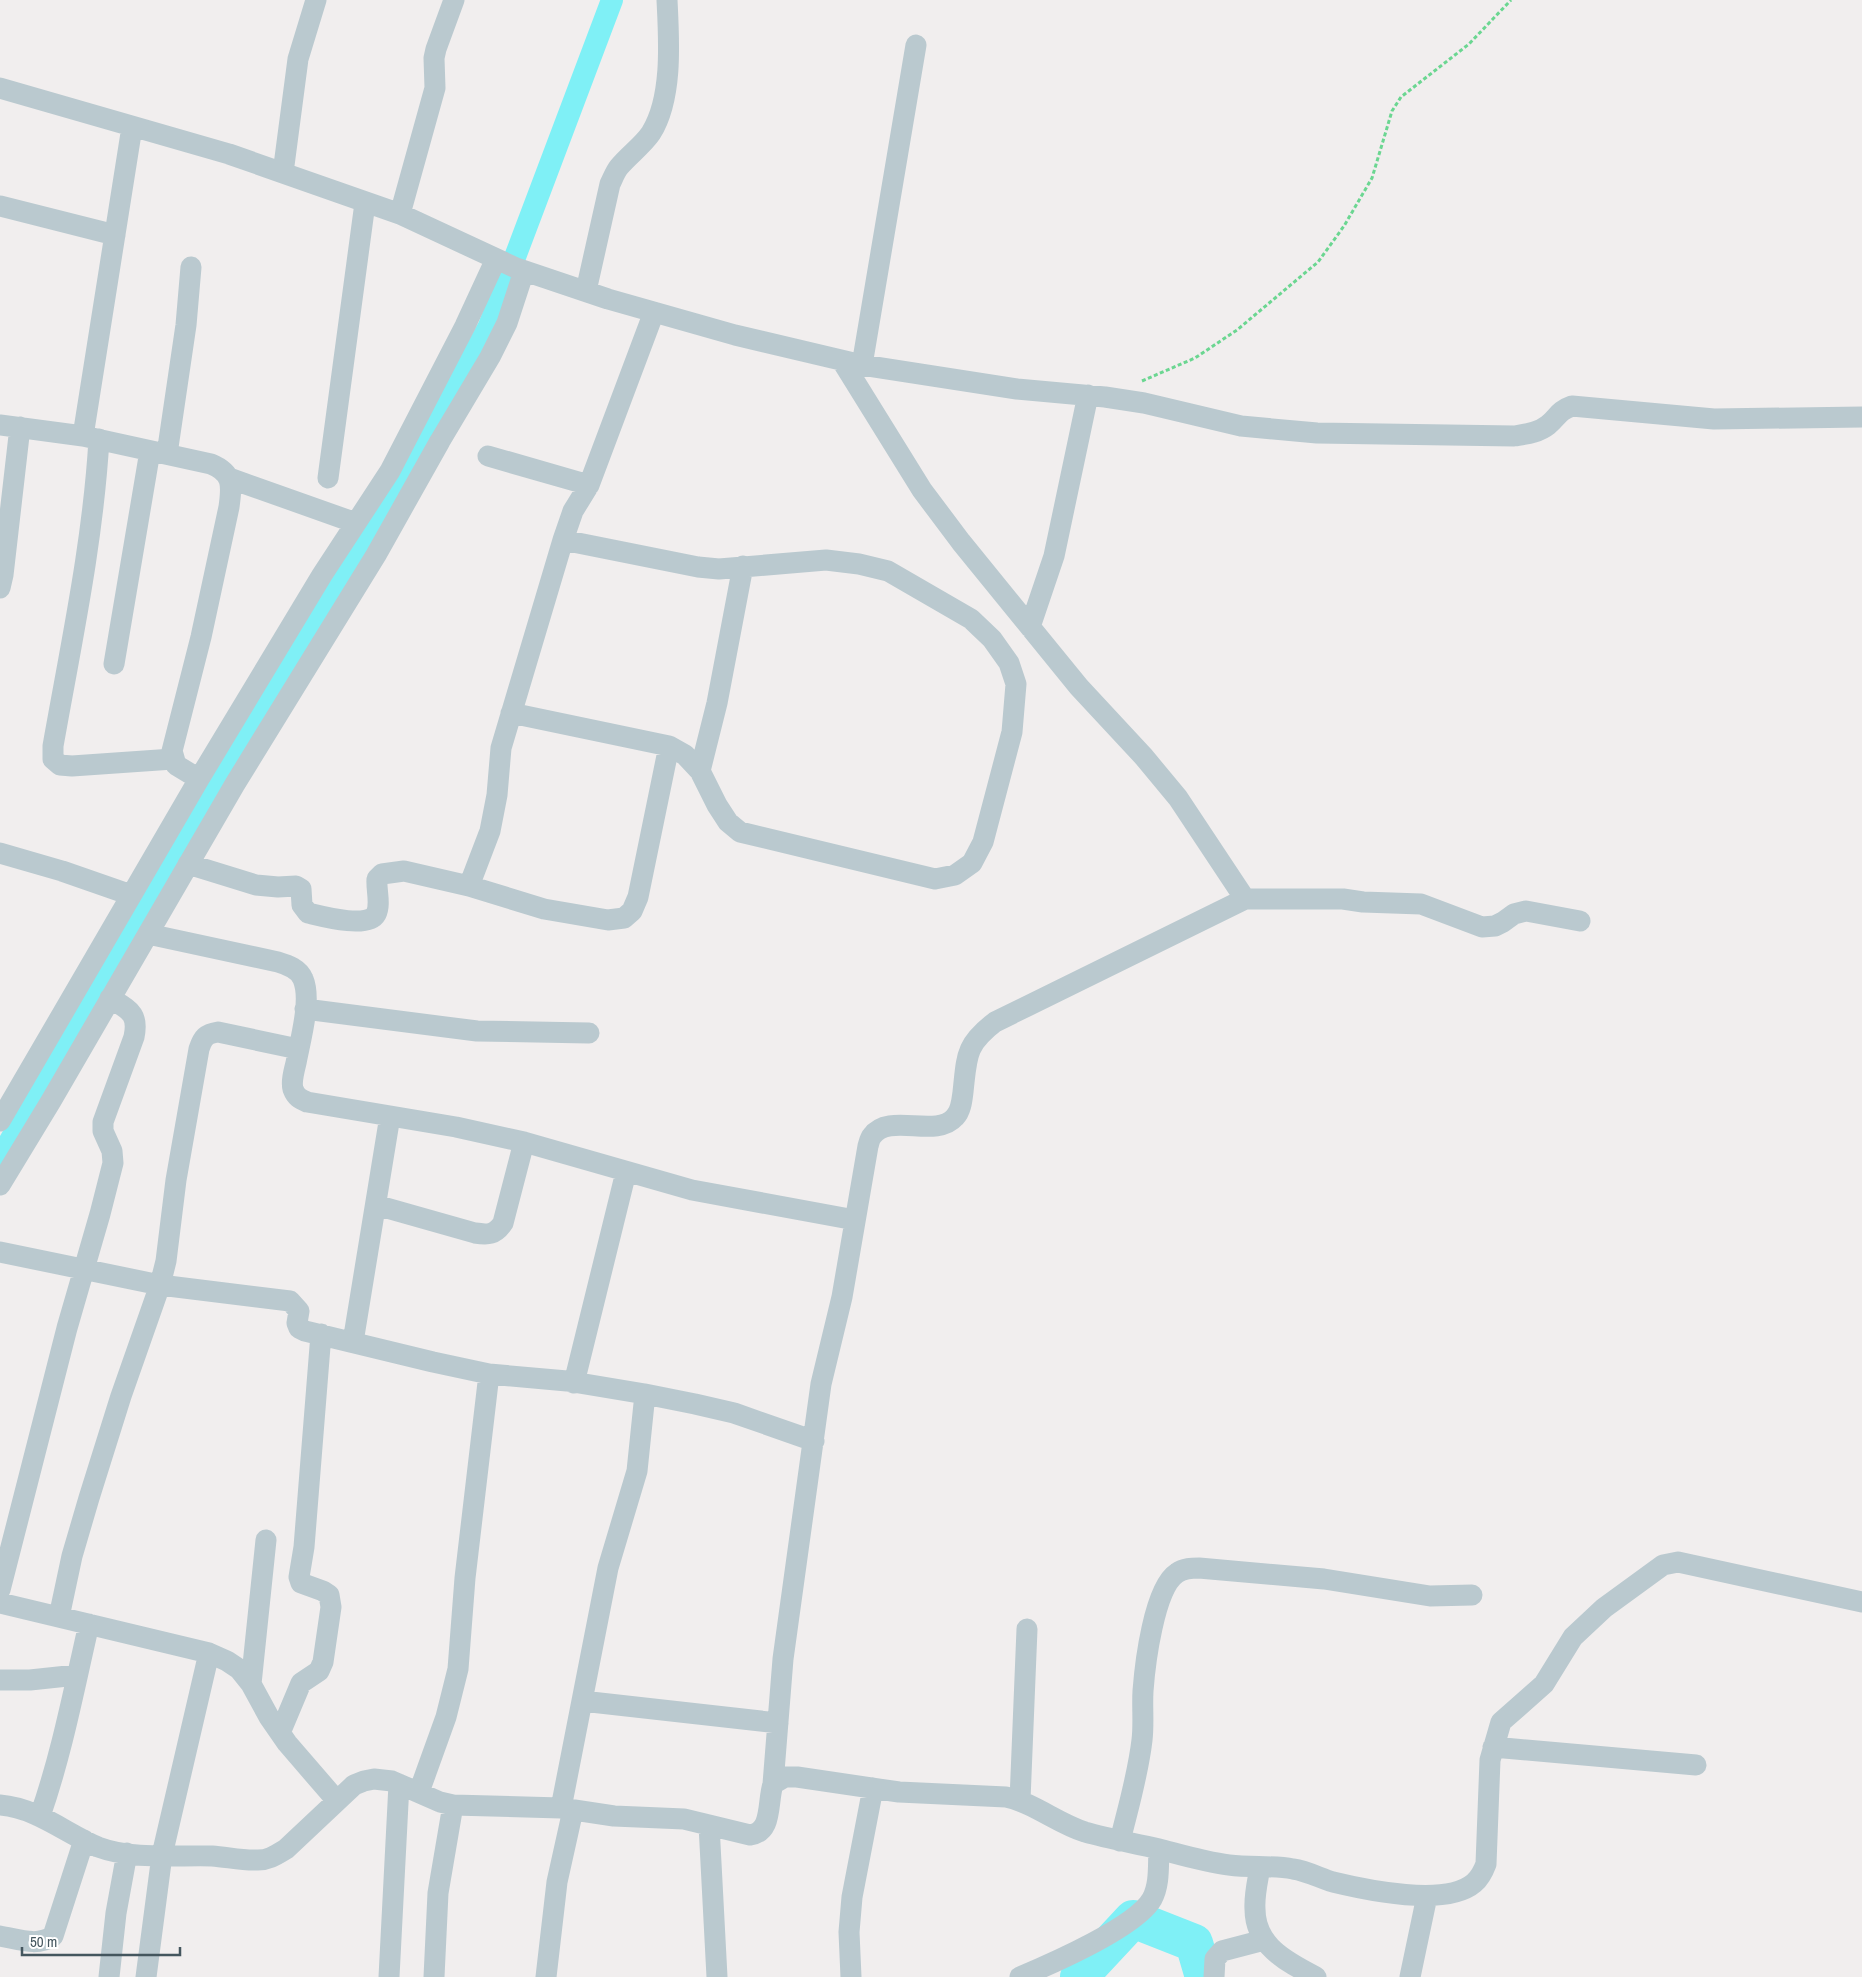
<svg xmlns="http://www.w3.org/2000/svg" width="1862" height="1977" viewBox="0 0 1862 1977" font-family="'Archivo Narrow',sans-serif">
<rect width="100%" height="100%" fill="#f1eeee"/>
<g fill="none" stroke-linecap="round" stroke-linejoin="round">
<!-- canal -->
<path stroke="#7ff0f6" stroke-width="22" d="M0,1158L268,695L417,455L489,326L612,0"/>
<!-- river -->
<path stroke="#7ff0f6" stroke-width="38" d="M1079,1977L1133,1919L1194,1943L1204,1977"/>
<!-- path -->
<path stroke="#6bd691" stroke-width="3" stroke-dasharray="4 2.5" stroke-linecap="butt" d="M1142,381L1195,358L1237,330L1318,262L1344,226L1372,178L1392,111L1401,97L1469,44L1511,0"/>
<!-- street -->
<path stroke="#bac9cf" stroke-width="21" d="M0,88L229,154L400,214L516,268L608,299L735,335L862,365L1017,389L1105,397L1144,403L1241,426L1317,433L1514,436C1526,434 1538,433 1548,425C1558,417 1558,411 1572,406L1714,419L1862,417
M283,173L298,59L316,0
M0,206L115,235
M400,214L435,88L434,58L436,49L454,0
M586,291L610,184C613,178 615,172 619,167C629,155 643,145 651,133C673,98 669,40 667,0
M842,361L922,490L961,542L1079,687L1144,757L1178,798L1245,899H1343L1363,902L1421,904L1482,927L1495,926L1503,922L1514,914L1526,911L1580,921
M862,365L916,45
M0,425L83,436L211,464C233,473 232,485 229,507L201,637L172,751L176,765L199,779
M83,436L132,127
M99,439C93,543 71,644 53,746V759L60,765L72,766L173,759
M167,454L186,325L191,267
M488,456L589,485
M229,478L356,523
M328,478L365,203
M0,588L3,575L20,427
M1030,627L1054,556L1088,395
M114,664L150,451
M511,713L669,746L685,755L700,771L717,805L728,822L740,832L935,879L955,875L972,863L983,842L1012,732L1016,684L1009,663L992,639L971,619L888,571L859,564L826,560L719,569L698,567L563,540
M700,771L717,703L743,566
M0,853L62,871L131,895
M188,864L256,885L278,887L296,886L301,889L302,905L308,913C321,916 368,929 376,914C381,904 376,890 377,879L382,874L404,871L469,886L544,909L608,920L624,918L632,911L638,897L669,746
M469,886L490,831L497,795L501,748L563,540L573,511L589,485L654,312
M148,934L278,962C288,965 299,969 303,979C312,1000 300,1041 296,1063C294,1071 291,1082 293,1089C296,1097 300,1099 307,1102L456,1127L524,1142L692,1190L855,1220
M305,1009L477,1031L589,1033
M0,1121L199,779L322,575L390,471L465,326L496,259
M0,1185L51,1101L235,784L376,555L440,441L490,357L507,323L524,271
M376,1205L475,1233C488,1235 495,1235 503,1223L524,1142
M0,1252L160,1285L290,1301L299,1311L297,1323L299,1328L305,1331L433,1362L489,1374L567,1381L645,1394L695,1404L734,1413L814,1441
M353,1342L390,1116
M574,1383L626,1172
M0,1590L67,1328L100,1214L113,1163L112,1151L103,1131V1122L134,1037C139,1013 129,1010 110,998
M0,1603L209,1653L227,1661L239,1669L251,1684L269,1717L287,1743L337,1801
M59,1617L72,1556L89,1498L121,1396L160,1285L166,1261L176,1180L199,1049C203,1037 206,1034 218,1032L298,1049
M0,1680H30L77,1675
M251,1684L266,1540
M582,1701L778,1723
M280,1733L301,1683L319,1671L323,1662L331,1607L329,1595L323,1591L301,1583L299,1577L304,1547L321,1334
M1493,1747L1696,1765
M773,1784L783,1659L821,1384L842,1297L868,1146C869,1143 870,1138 872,1136C889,1112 936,1139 955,1117C961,1111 962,1100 963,1092C967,1056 965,1045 995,1022L1245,899
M419,1792L446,1717L458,1669L465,1578L489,1374
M1020,1800L1027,1629
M0,1805C37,1808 65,1833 98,1847C133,1860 175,1855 212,1856C227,1857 243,1861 258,1860C269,1860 276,1855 286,1849L354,1785L364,1781L374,1779L392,1781L440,1802L453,1805L561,1808L614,1816L684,1819L750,1835C773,1832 767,1803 773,1784L785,1777H797L899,1792L1006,1797C1034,1803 1057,1823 1085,1832C1109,1839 1134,1843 1159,1849C1182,1855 1205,1862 1229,1865C1251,1868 1272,1865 1293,1869C1307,1871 1320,1878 1333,1882C1366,1890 1446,1907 1474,1883C1480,1878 1483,1872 1486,1864L1490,1760L1501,1722L1544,1684L1573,1637L1604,1608L1663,1565L1678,1562L1862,1602
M561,1808L608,1568L637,1471L645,1394
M40,1816C62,1753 74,1689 89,1624
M709,1825L717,1977
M1120,1841C1128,1808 1138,1775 1142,1740C1144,1724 1142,1707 1143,1691C1145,1664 1154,1588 1177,1573C1184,1568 1192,1568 1199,1568L1324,1579L1430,1596L1472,1595
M1260,1867C1258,1880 1254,1895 1255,1909C1255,1946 1287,1962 1316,1977
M0,1936C18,1939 37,1947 53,1936L84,1840
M109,1977L116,1913L127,1853
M146,1977L162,1855L209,1653
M389,1977L399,1784
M434,1977L438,1893L453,1805
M546,1977L557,1882L573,1810
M851,1977L849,1932L852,1897L873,1788
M1020,1977C1051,1964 1136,1927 1152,1899C1160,1884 1158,1866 1159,1849
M1214,1977L1215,1959L1222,1951L1264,1940
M1410,1977L1427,1896"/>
</g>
<!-- scale -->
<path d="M22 1947v8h158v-8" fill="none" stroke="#44565e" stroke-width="2.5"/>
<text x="30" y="1947" font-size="15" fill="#44565e" stroke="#ffffff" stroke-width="4" paint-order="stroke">50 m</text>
</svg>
